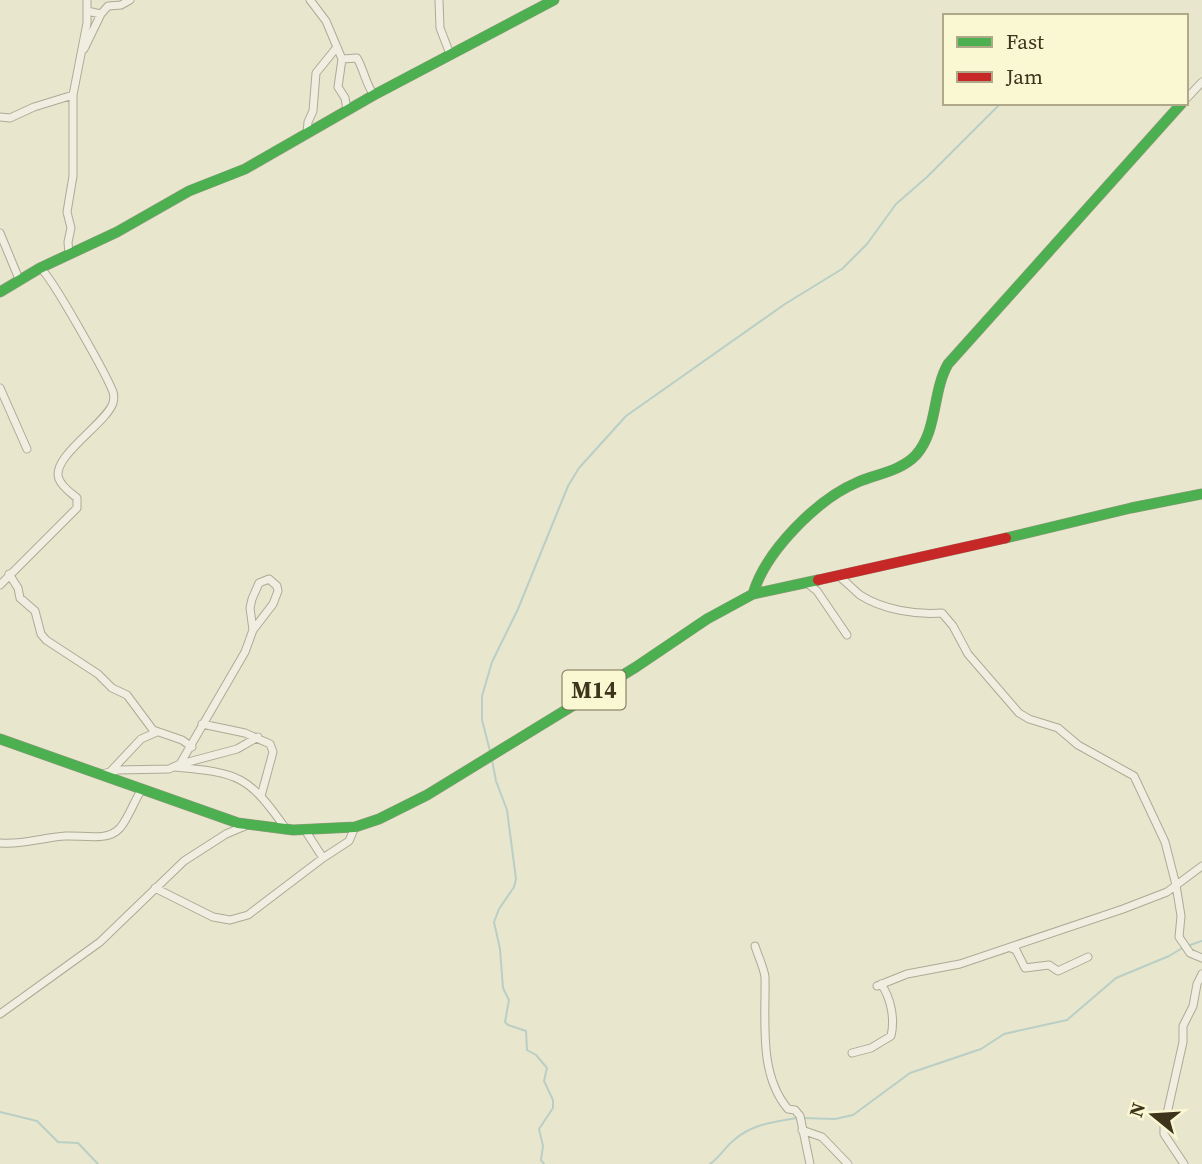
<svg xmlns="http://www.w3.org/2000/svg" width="1202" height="1164" viewBox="0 0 1202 1164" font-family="'Source Serif 4',serif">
<rect width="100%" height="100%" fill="#e8e6cd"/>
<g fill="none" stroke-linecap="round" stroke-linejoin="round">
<!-- stream -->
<path stroke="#b9cfc6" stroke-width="2" d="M490,751L482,720V696L492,662L518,609L568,486L579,468L626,416L785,304L842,269L867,244L896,204L927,177L1001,103
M492,760L496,781L507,810L516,879L514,887L499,909L494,922L500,949L503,988L509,1000L505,1022L508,1025L526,1031L527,1050L536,1055L547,1068L544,1081L553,1100V1108L539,1129L543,1146L541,1160L544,1164
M1190,945L1202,941
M0,1112L37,1121L58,1142L78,1143L98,1164
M803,1118L835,1119L853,1115L910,1073L981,1049L1004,1034L1067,1020L1116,978L1169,956L1184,947
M710,1164C720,1157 725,1147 734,1140C752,1124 774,1122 797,1118"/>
<!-- street casing -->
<g stroke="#adaa96" stroke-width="9">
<path id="street" d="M310,0L326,21L342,59L338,87L345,98L347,110
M439,0L440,28L450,54
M87,11L101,14L108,6L121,5L130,0
M84,49L101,14
M342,59L357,58C364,70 366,85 374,95
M1186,99L1202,82
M0,117L10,118L34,107L73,95
M307,133L308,122L313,111L316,73L337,47
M0,233L19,279
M69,254L68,242L71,228L67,212L73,176V95L87,23V0
M0,388L27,449
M9,574L18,588L20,598L35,611L41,634L46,640L98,674L112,688L127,695L153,730L182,740L192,747
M839,576C846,582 853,589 860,595C883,610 917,615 942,613L953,626L968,654L1019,713L1029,719L1058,728L1078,745L1134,776L1165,842L1176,885L1181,916L1179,937L1190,953L1202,958
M807,583L817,591L847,635
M0,585L77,508V498C71,493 62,487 59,479C50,457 106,424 113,403C114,399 114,395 113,392C107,376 51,275 40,268
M202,724L245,733L270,744L273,752L261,796
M181,764L237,749L258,737
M175,767C239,773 248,775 286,829
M110,772L141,739L157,732
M102,774L118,770L169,769L180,764L245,652L253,630L250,608L252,599L259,583L269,579L277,586L278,591L273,604L253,630
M305,830L323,858
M0,843C25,845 43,837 66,836C82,835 108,842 120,828C129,817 134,801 142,789
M155,888L213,917L230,920L248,915L323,858L349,841L355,827
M755,946C758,956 764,968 765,977C766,1019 758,1074 788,1109L795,1110L800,1116L810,1164
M1011,948L1016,950L1025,968L1049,965L1058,971L1088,957
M877,986L907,974L960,964L1123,909L1167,892L1202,866
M0,1014L100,942L184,861L226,834L245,826
M852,1053L871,1048L891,1036C895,1019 891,998 881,984
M802,1130L822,1137L848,1164
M1184,1164L1164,1134V1127L1183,1042V1026L1193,1006L1197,984L1202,974"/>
</g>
<!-- fast casing -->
<g stroke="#9d9986" stroke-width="11">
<path id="fast" d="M0,292L40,268L117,232L189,191L245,169L374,95L554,0
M1006,538L1131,508L1202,494
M753,594C765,552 817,499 858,482C877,474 901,471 916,455C938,430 932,392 948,364L1182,103
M0,739L238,823L293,830L355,827L379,819L427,795L636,667L707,619L753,594L818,580"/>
</g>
<!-- jam casing -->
<g stroke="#9d9986" stroke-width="11">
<path id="jam" d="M818,580L1006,538"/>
</g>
<!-- street -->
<use href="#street" stroke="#f0eee0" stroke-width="7"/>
<!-- fast -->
<use href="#fast" stroke="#4caf50" stroke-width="10"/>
<!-- jam -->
<use href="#jam" stroke="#c62828" stroke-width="10"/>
</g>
<g text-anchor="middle" stroke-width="6" stroke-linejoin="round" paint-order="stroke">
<!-- shield labels -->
<rect fill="#faf7d3" stroke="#766e53" stroke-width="2" x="562.5" y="670.5" width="63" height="39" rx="5"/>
<g font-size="23" font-weight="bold" fill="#3e341c">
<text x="594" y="698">M14</text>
</g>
</g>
<!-- legend -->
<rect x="943" y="14" width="245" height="91" fill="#faf7d3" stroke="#afa98a" stroke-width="2"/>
<rect x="957" y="37" width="35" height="10" fill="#4caf50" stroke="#afa98a" stroke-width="2"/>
<text x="1006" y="49" font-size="21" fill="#3e341c">Fast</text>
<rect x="957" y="72" width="35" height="10" fill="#c62828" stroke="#afa98a" stroke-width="2"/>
<text x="1006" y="84" font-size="21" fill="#3e341c">Jam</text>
<!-- north arrow -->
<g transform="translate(1153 1115) rotate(288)" stroke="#faf7d3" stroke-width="5" paint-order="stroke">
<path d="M0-5L12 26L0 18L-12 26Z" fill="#3e341c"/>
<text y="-10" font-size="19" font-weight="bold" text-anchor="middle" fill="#3e341c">N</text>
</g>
</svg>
